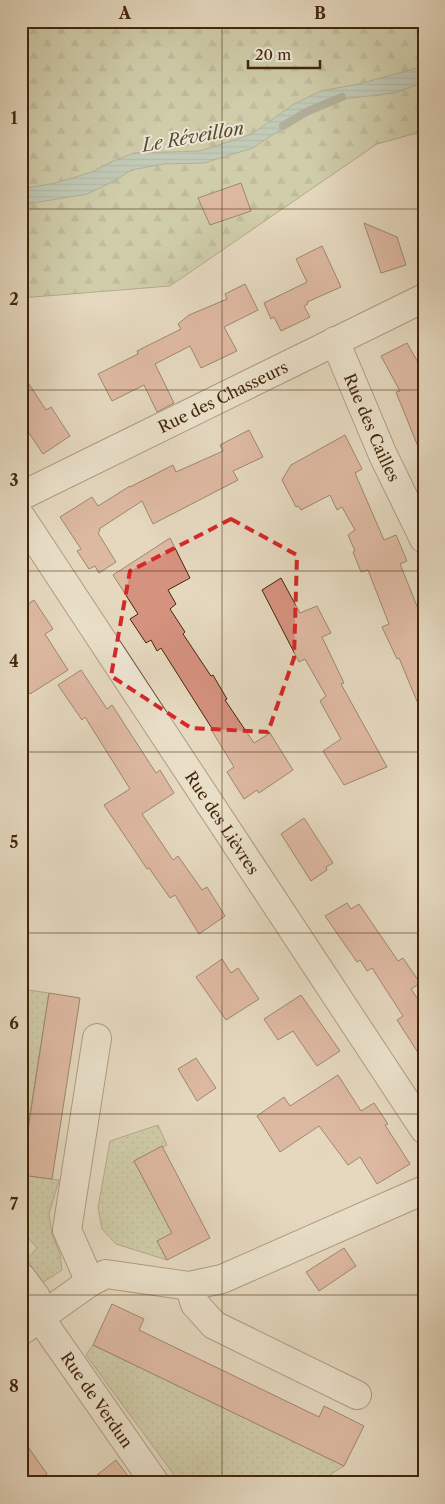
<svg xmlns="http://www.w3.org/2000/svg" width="445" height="1504" viewBox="0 0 445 1504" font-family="'Libre Caslon Text',serif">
<defs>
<pattern id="green-dots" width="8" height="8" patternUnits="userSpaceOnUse" patternTransform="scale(1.25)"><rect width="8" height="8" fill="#b6be91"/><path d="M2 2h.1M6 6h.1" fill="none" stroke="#969a75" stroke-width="1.8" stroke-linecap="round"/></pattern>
<pattern id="forest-firs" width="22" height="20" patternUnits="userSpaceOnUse" patternTransform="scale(1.25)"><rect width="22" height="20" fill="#b6be91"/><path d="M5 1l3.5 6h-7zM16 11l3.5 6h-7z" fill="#969a75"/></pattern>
<pattern id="water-rules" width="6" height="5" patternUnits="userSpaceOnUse" patternTransform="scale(1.25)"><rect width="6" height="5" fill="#96baaf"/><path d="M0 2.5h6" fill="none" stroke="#7c978d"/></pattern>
</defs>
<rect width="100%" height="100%" fill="#e5d8bf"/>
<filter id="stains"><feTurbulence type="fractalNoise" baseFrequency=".004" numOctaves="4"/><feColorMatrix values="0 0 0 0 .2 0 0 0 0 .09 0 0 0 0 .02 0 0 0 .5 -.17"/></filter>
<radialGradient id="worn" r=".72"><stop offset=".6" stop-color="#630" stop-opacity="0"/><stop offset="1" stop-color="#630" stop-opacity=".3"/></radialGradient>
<!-- green -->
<path fill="url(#green-dots)" stroke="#7c724d" d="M21,989L49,993L21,1170Z
M158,1125L167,1145L134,1161L172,1233L157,1241L167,1260L116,1244L102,1229L98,1208L110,1141Z
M21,1175L59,1180L49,1214L52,1234L60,1254L62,1270L42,1283L27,1259L37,1248L29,1239L21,1246Z
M93,1345L344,1466L317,1483H180L86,1355Z"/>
<!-- forest -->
<path fill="url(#forest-firs)" stroke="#7c724d" d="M21,21H424V131L377,144L170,286L21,298Z"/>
<!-- water -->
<path fill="url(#water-rules)" stroke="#757f6d" d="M424,66V82L395,93L325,101L297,115L277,132L253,148L204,163L164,164L131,170L114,181L87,194L21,205V189L55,183L92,172L111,162L134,153L200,151L252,134L294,104L321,91L363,83Z"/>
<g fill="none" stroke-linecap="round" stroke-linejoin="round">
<!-- stream -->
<path stroke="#757f6d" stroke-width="8" d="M283,126L306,112L342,97"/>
</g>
<!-- building -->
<path fill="#d5927f" stroke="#432609" d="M241,183L251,211L210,225L198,198Z
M364,223L397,237L406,265L381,273Z
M322,246L341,287L307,302L308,304L304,306L310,317L281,331L274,317L271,319L264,303L307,282L296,259Z
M245,284L258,310L224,327L237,351L201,368L190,346L155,364L174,403L157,412L144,385L112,401L98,374L138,354L137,351L181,329L178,324L189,315L227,299L225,294Z
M407,343L424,373L423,459L396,392L400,391L381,356Z
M21,372L46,410L51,407L70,436L43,454L21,421Z
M249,430L263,457L233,471L238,480L153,524L142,501L99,529L100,531L98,533L116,562L99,573L95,566L89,569L77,551L81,549L60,517L92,497L98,506L130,486V487L173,465L176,472L223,451L220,445Z
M345,435L362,469L355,473L384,540L396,535L407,561L400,564L419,611L424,609V718L399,658L397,659L382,627L389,624L368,570L361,572L353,552L355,551L348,535L355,530L342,507L337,510L330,495L301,510L298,506L296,507L282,480L291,465Z
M170,538L190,578L168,590L176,604L170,609L185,632L183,634L211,676L213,675L227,699L225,700L254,743L270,733L293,770L259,793L257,790L244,799L227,772L234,767L212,731L213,730L161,648L157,651L151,640L146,643L130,619L138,614L113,575Z
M281,578L300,613L317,606L331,633L322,637L344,683L341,684L387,767L344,785L323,751L341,739L320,701L326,696L305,659L299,662L262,590Z
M34,600L53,629L45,634L68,670L30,694L21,681V609Z
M81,670L107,709L112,705L156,773L160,770L174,793L142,814L173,860L178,856L202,890L207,887L225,916L199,934L175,895L170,898L149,868L147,869L104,805L130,789L85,717L82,720L58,685Z
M304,818L333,863L326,867L327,870L311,881L281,834Z
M347,903L351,909L359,904L398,961L403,958L420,983L411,989L421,1004L424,1002V1062L397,1020L403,1016L372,968L367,971L360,960L357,962L325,916Z
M222,959L231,973L238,968L259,999L226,1020L196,977Z
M49,993L80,998L52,1179L21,1175Z
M301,995L340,1051L317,1066L293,1031L278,1040L264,1019Z
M196,1058L216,1088L197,1101L178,1069Z
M338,1075L361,1111L374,1103L388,1124L385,1125L410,1164L377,1184L360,1157L348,1165L319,1126L280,1152L257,1116L284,1097L290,1106Z
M162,1146L210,1238L167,1260L157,1241L172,1233L134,1161Z
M344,1248L356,1266L319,1291L306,1272Z
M112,1304L144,1319L139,1330L319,1417L324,1406L364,1426L344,1466L93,1345Z
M21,1437L47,1474L36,1483H21Z
M116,1460L133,1483H87Z"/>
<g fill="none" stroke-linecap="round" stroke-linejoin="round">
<!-- minor casing -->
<g stroke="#6c5236" stroke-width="30">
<g id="minor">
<path id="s1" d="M335,341L383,455L424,539"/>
<path id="s2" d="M21,496L424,298"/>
<path id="s3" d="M21,517L424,1129"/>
<path id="s4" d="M21,1277L36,1297L40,1318L155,1483"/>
<path d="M90,1282L67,1230L97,1038"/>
<path d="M189,1286L195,1304L214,1325L357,1395"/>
<path d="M21,1331L90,1282L106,1274L189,1286L222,1279L424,1190"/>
</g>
</g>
<!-- minor -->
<use href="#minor" stroke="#eee6d5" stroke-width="28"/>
</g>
<!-- marked area -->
<path d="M0 0H445V1504H0ZM231,519L297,555L294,658L268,732L191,728L111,676L130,571Z" fill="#e5d8bf" fill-opacity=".55" fill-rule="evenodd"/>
<path fill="none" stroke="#d62828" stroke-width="4" stroke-dasharray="10 6" stroke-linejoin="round" d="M231,519L297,555L294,658L268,732L191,728L111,676L130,571Z"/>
<!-- grid -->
<path fill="none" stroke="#432609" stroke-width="1" stroke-opacity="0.55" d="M222,21V1483M21,209H424M21,390H424M21,571H424M21,752H424M21,933H424M21,1114H424M21,1295H424"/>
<g text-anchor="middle" stroke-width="4" stroke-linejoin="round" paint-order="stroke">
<!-- street labels -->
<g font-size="16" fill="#432609" stroke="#eee6d5">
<text dy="6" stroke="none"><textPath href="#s2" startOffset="225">Rue des Chasseurs</textPath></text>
<text dy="6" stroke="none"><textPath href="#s1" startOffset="94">Rue des Cailles</textPath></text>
<text dy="6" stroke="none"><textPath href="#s3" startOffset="366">Rue des Lièvres</textPath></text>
<text dy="6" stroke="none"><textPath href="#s4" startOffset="146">Rue de Verdun</textPath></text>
</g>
<!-- water labels -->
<g font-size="18" font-style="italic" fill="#584b32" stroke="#eee6d5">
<text transform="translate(193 137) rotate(-10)" y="6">Le Réveillon</text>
</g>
</g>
<!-- margin -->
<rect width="445" height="1504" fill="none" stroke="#e5d8bf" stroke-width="55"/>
<!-- scale -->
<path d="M248 60v8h72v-8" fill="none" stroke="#432609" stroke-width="2.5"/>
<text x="255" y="60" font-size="15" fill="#432609" stroke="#eee6d5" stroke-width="4" paint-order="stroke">20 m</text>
<rect x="28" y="28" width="390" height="1448" fill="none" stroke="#432609" stroke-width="2"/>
<g font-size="16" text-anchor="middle" font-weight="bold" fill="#432609">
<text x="125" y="19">A</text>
<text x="320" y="19">B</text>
<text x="14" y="124">1</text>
<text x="14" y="305">2</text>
<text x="14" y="486">3</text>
<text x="14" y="667">4</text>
<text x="14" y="848">5</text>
<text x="14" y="1029">6</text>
<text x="14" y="1210">7</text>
<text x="14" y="1392">8</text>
</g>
<rect width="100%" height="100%" filter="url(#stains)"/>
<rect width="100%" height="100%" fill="url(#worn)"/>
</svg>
